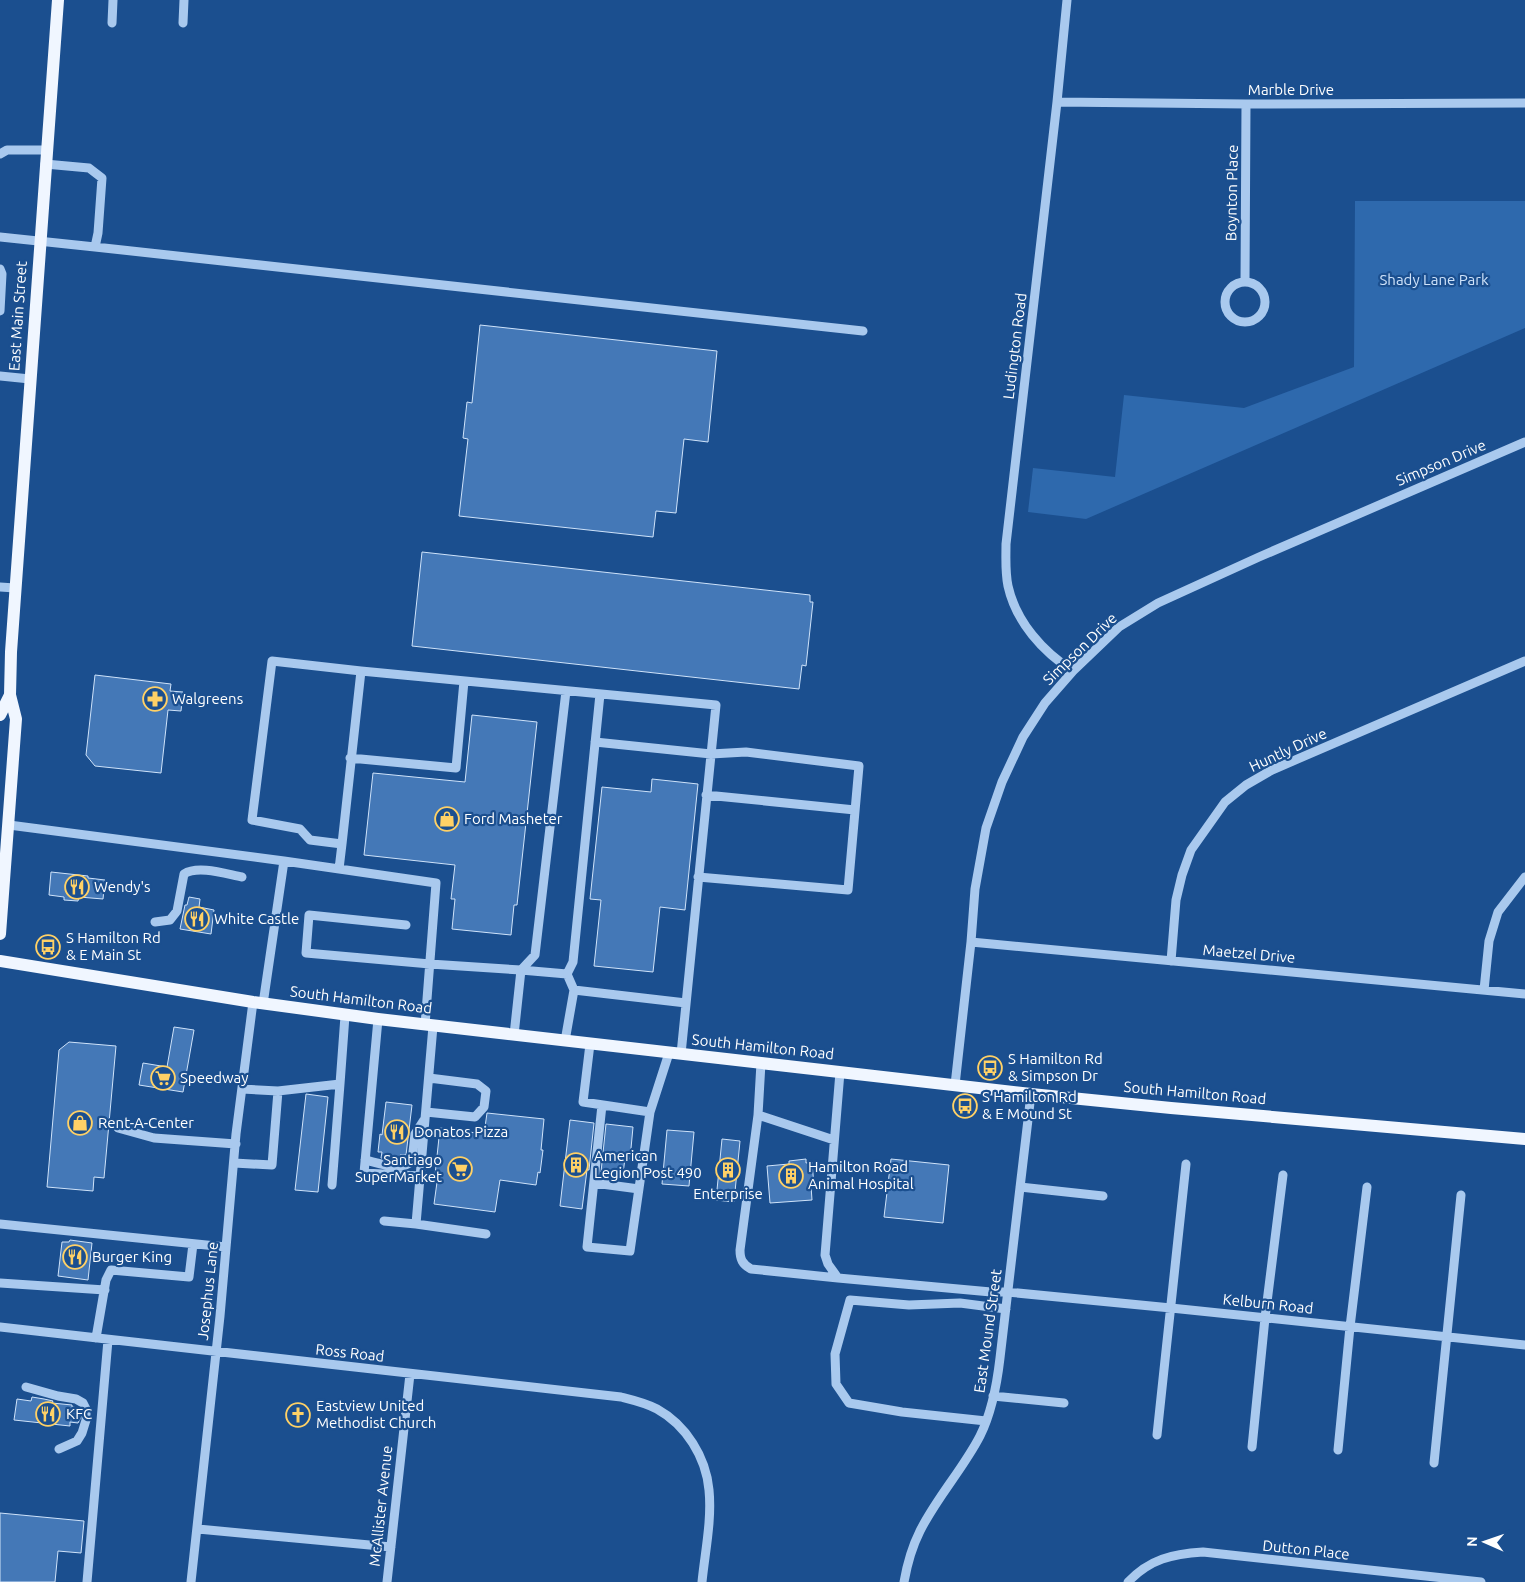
<svg xmlns="http://www.w3.org/2000/svg" width="1525" height="1582" viewBox="0 0 1525 1582" font-family="Ubuntu,sans-serif">
<rect width="100%" height="100%" fill="#1b4f8f"/>
<!-- green -->
<path fill="#2e69ad" d="M1355,201H1525V328L1086,519L1028,512L1033,468L1115,477L1124,395L1244,408L1354,367Z"/>
<!-- building -->
<path fill="#4478b7" stroke="#cfe3fa" d="M480,325L717,351L708,442L684,439L676,513L656,511L653,537L459,516L468,439L463,438L467,402L472,403Z
M422,552L810,595V602H813L806,666L802,665L799,689L412,646Z
M95,675L171,684L170,691L183,692L181,711L168,710L161,773L95,766L86,755Z
M472,715L537,722L517,905H514L511,935L452,929L455,899H451L455,865L364,855L373,773L465,782Z
M652,779L698,784L685,910L660,907L653,972L594,966L601,900L590,899L602,787L651,792Z
M51,872L88,876V878L105,880L103,899L79,897L78,901L64,900V897L49,895Z
M189,897L200,899L199,907L214,910L211,934L180,929L185,905H187Z
M174,1027L194,1030L183,1092L139,1085L143,1063L167,1067Z
M69,1042L116,1046L104,1178L94,1177L93,1191L47,1187L59,1050Z
M306,1094L328,1097L318,1192L295,1190Z
M386,1102L412,1105L406,1155H400V1160L381,1158L382,1152H378L380,1134L382,1135Z
M487,1113L544,1119L541,1150H543L540,1173L538,1172L536,1185L500,1180L495,1212L434,1204L438,1175H435L440,1128L484,1134Z
M570,1120L594,1123L589,1170H587L582,1209L560,1206Z
M606,1124L633,1127L630,1159L625,1158L623,1174L601,1172Z
M667,1130L694,1132L689,1186L662,1184Z
M722,1139L740,1141L734,1202L716,1200Z
M806,1159V1163L812,1162L814,1186H811L812,1200L770,1203L767,1166L789,1164V1161Z
M891,1159L949,1165L943,1223L884,1217Z
M70,1240L92,1243L88,1280L58,1276L62,1242H69Z
M32,1397L44,1399L53,1401L52,1403L72,1405V1407L78,1408L80,1419L78,1423L70,1422V1426L14,1420L17,1399L31,1401Z
M0,1513L84,1521L81,1553L58,1551L55,1582H0Z"/>
<g fill="none" stroke-linecap="round" stroke-linejoin="round">
<!-- minor -->
<path stroke="#a9c9ee" stroke-width="9" d="M1067,0L1057,102L1006,544C1006,558 1005,572 1008,586C1016,622 1043,652 1073,671
M112,23L113,0
M183,23L184,0
M1057,102L1246,104L1525,103
M0,154L7,150H46
M0,237L95,247L98,233L102,178L89,168L45,164
M95,247L863,331
M0,269L2,274L0,311
M1225 302a20 20 0 1 1 40 0a20 20 0 1 1-40 0Z
M1245,282L1246,104
M0,376L30,379
M0,587L15,588
M595,742L711,754L746,752L859,766L848,890L698,877
M350,758L456,768L464,681
M706,795L855,810
M9,825L284,861L263,1004
M342,844L361,671
M284,861L436,883L425,1025
M339,869L342,844L310,840L300,829L252,820L272,661L361,671L716,705L681,1054
M155,922L170,920L177,911L184,874C198,865 226,874 242,877
M406,925L309,915L306,953L430,964L521,970L514,1035
M971,942L1525,994
M1171,961L1176,900L1182,875L1191,850L1225,802L1246,785L1272,770L1525,661
M521,970L535,955L566,691
M521,970L567,974L574,990
M567,974L573,962L600,694
M1484,990L1489,941L1498,912L1525,877
M378,1019L364,1173L420,1176
M433,1026L416,1224L486,1234
M565,1041L574,990L686,1003
M590,1044L583,1102L650,1112L669,1053
M761,1063L758,1115L834,1140
M840,1072L825,1255L828,1264L838,1278L991,1292H1007L1171,1308L1525,1345
M955,1085L971,942L975,889L986,828L1002,782L1023,737L1045,703L1073,671L1119,627L1158,603L1259,557L1525,442
M242,1089L278,1091
M602,1105L587,1247L630,1251L650,1112
M426,1112L475,1117L484,1107L486,1091L477,1084L429,1078
M758,1115L740,1250C740,1259 742,1264 751,1269L838,1278
M118,1128L154,1138L236,1144
M365,1160C379,1163 401,1172 412,1161L415,1134L424,1120
M234,1163L272,1165L278,1091L340,1084L345,1016
M594,1183L639,1189
M332,1185L340,1084
M1020,1187L1103,1196
M384,1221L416,1224
M0,1224L226,1247
M0,1283L105,1290
M0,1327L621,1397C633,1400 646,1403 657,1409C686,1425 706,1457 709,1490C712,1520 705,1552 702,1582
M96,1338L106,1280L111,1270L189,1277L193,1244
M26,1387L58,1396L76,1399L83,1403L86,1409V1420L82,1433L77,1441L59,1449
M993,1396L1064,1403
M986,1421L902,1412L849,1403L836,1384L835,1354L850,1300L909,1305L960,1303L1006,1309
M1157,1435L1186,1164
M1252,1447L1265,1318L1283,1175
M1338,1450L1350,1327L1367,1187
M1434,1463L1461,1195
M198,1529L391,1547
M87,1582L108,1340
M191,1582L220,1316L236,1134L253,1002
M387,1582L410,1374
M904,1582C907,1565 912,1547 920,1531C937,1497 963,1469 980,1436C992,1412 997,1384 1000,1358L1031,1094
M1128,1582C1150,1559 1172,1554 1203,1552L1481,1582"/>
<!-- major -->
<path stroke="#f0f6ff" stroke-width="12" d="M0,715L10,695
M0,934L16,719L10,695L11,652L58,0
M0,961L253,1002L378,1019L1031,1094L1171,1108L1525,1139"/>
</g>
<!-- icons -->
<defs>
<g id="pharmacy-ring" transform="scale(1.25)"><circle r="9.5" fill="#1b4f8f" stroke="#ffd166" stroke-width="1.5"/><path d="M-2-6h4v4h4v4h-4v4h-4v-4h-4v-4h4Z" fill="#ffd166"/></g>
<g id="shop-ring" transform="scale(1.25)"><circle r="9.5" fill="#1b4f8f" stroke="#ffd166" stroke-width="1.5"/><path d="M-5-2.5h2.3a2.7 3.5 0 0 1 5.4 0H5L5.5 6h-11ZM-1.5-2.5h3a1.5 2.3 0 0 0-3 0Z" fill="#ffd166"/></g>
<g id="restaurant-ring" transform="scale(1.25)"><circle r="9.5" fill="#1b4f8f" stroke="#ffd166" stroke-width="1.5"/><path d="M-5-6h1v4h1v-4h1v4h1v-4h1v5L-1.5 .5V6h-2V.5L-5-1ZM5-6V6H3V1.5H1.5Q1.5-4 5-6Z" fill="#ffd166"/></g>
<g id="bus-ring" transform="scale(1.25)"><circle r="9.5" fill="#1b4f8f" stroke="#ffd166" stroke-width="1.5"/><path d="M-5-6H5V4H4V6H2V4H-2V6H-4V4H-5ZM-3.5-4V0h7V-4ZM-3.5 1.2v1.5H-2V1.2ZM2 1.2v1.5H3.5V1.2Z" fill="#ffd166"/></g>
<g id="supermarket-ring" transform="scale(1.25)"><circle r="9.5" fill="#1b4f8f" stroke="#ffd166" stroke-width="1.5"/><path d="M-6-5.5h2.5l.6 2H6L4.5 2H-2.5L-4.4-4H-6ZM-1.5 3.2a1.3 1.3 0 1 0 .1 0ZM3 3.2a1.3 1.3 0 1 0 .1 0Z" fill="#ffd166"/></g>
<g id="building-ring" transform="scale(1.25)"><circle r="9.5" fill="#1b4f8f" stroke="#ffd166" stroke-width="1.5"/><path d="M-4-6H4V6H1V3H-1V6H-4ZM-2.5-4.3h1.7v1.8h-1.7ZM.8-4.3h1.7v1.8H.8ZM-2.5-1h1.7V.8h-1.7ZM.8-1h1.7V.8H.8Z" fill="#ffd166"/></g>
<g id="church-ring" transform="scale(1.25)"><circle r="9.5" fill="#1b4f8f" stroke="#ffd166" stroke-width="1.5"/><path d="M-1.2-6h2.4v3.5h3.3v2.4h-3.3V6h-2.4V-.1h-3.3v-2.4h3.3Z" fill="#ffd166"/></g>
</defs>
<g fill-rule="evenodd">
<use href="#pharmacy-ring" x="155" y="699"/>
<use href="#shop-ring" x="447" y="819"/>
<use href="#restaurant-ring" x="77" y="887"/>
<use href="#restaurant-ring" x="197" y="919"/>
<use href="#bus-ring" x="48" y="947"/>
<use href="#bus-ring" x="990" y="1068"/>
<use href="#supermarket-ring" x="163" y="1078"/>
<use href="#bus-ring" x="965" y="1106"/>
<use href="#shop-ring" x="80" y="1123"/>
<use href="#restaurant-ring" x="397" y="1132"/>
<use href="#building-ring" x="576" y="1165"/>
<use href="#supermarket-ring" x="460" y="1169"/>
<use href="#building-ring" x="728" y="1170"/>
<use href="#building-ring" x="791" y="1176"/>
<use href="#restaurant-ring" x="75" y="1257"/>
<use href="#restaurant-ring" x="48" y="1414"/>
<use href="#church-ring" x="298" y="1415"/>
</g>
<g text-anchor="middle" stroke-width="4.5" stroke-linejoin="round" paint-order="stroke">
<!-- street labels -->
<g font-size="15" fill="#fff" stroke="#1b4f8f">
<text x="1291" y="95">Marble Drive</text>
<text transform="translate(1232 193) rotate(-89)" y="5">Boynton Place</text>
<text transform="translate(18 316) rotate(-86)" y="5">East Main Street</text>
<text transform="translate(1015 346) rotate(-83)" y="5">Ludington Road</text>
<text transform="translate(1441 463) rotate(-23)" y="5">Simpson Drive</text>
<text transform="translate(1080 649) rotate(-44)" y="5">Simpson Drive</text>
<text transform="translate(1288 750) rotate(-25)" y="5">Huntly Drive</text>
<text transform="translate(1249 954) rotate(5)" y="5">Maetzel Drive</text>
<text transform="translate(361 1000) rotate(7)" y="5">South Hamilton Road</text>
<text transform="translate(763 1047) rotate(6)" y="5">South Hamilton Road</text>
<text transform="translate(1195 1093) rotate(5)" y="5">South Hamilton Road</text>
<text transform="translate(208 1291) rotate(-84)" y="5">Josephus Lane</text>
<text transform="translate(1268 1304) rotate(6)" y="5">Kelburn Road</text>
<text transform="translate(988 1331) rotate(-82)" y="5">East Mound Street</text>
<text transform="translate(350 1353) rotate(6)" y="5">Ross Road</text>
<text transform="translate(381 1506) rotate(-84)" y="5">McAllister Avenue</text>
<text transform="translate(1306 1550) rotate(6)" y="5">Dutton Place</text>
</g>
<!-- park labels -->
<g font-size="15" fill="#cfe3fa" stroke="#1b4f8f">
<text x="1434" y="285">Shady Lane Park</text>
</g>
<!-- poi labels -->
<g font-size="15" fill="#fff" stroke="#1b4f8f" text-anchor="start">
<text x="172" y="704">Walgreens</text>
<text x="464" y="824">Ford Masheter</text>
<text x="94" y="892">Wendy's</text>
<text x="214" y="924">White Castle</text>
<text x="66" y="943">S Hamilton Rd<tspan x="66" dy="17">&amp; E Main St</tspan></text>
<text x="1008" y="1064">S Hamilton Rd<tspan x="1008" dy="17">&amp; Simpson Dr</tspan></text>
<text x="180" y="1083">Speedway</text>
<text x="982" y="1102">S Hamilton Rd<tspan x="982" dy="17">&amp; E Mound St</tspan></text>
<text x="98" y="1128">Rent-A-Center</text>
<text x="414" y="1137">Donatos Pizza</text>
<text x="594" y="1161">American<tspan x="594" dy="17">Legion Post 490</tspan></text>
<text x="442" y="1165" text-anchor="end">Santiago<tspan x="442" dy="17">SuperMarket</tspan></text>
<text x="808" y="1172">Hamilton Road<tspan x="808" dy="17">Animal Hospital</tspan></text>
<text x="728" y="1199" text-anchor="middle">Enterprise</text>
<text x="92" y="1262">Burger King</text>
<text x="316" y="1411">Eastview United<tspan x="316" dy="17">Methodist Church</tspan></text>
<text x="66" y="1419">KFC</text>
</g>
</g>
<!-- north arrow -->
<g transform="translate(1485 1542) rotate(272)" stroke="#1b4f8f" stroke-width="4" paint-order="stroke">
<path d="M0-4L9 19L0 12L-9 19Z" fill="#ffffff"/>
<text y="-8" font-size="14" font-weight="bold" text-anchor="middle" fill="#ffffff">N</text>
</g>
</svg>
